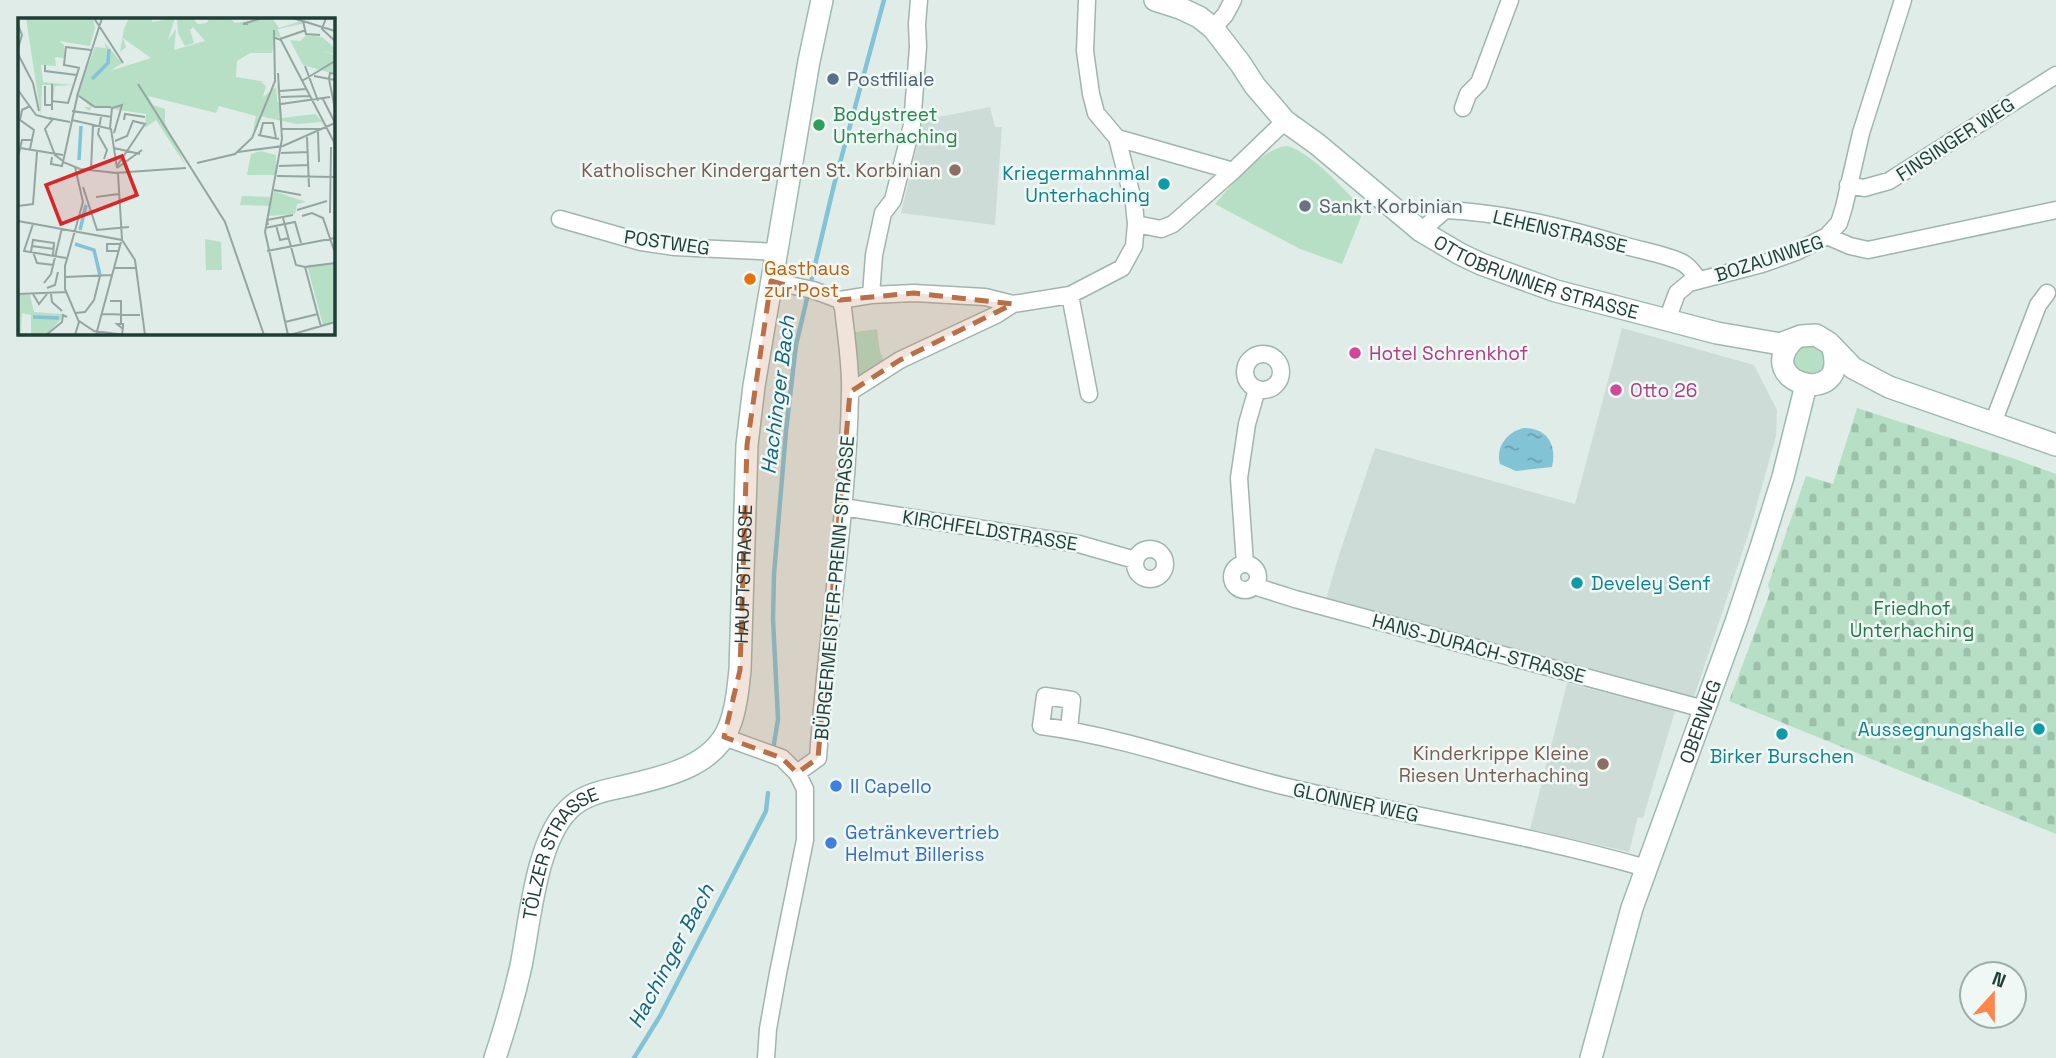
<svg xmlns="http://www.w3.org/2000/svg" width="2056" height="1058" viewBox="0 0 2056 1058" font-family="'Space Grotesk',sans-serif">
<defs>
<pattern id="cemetery-stones" width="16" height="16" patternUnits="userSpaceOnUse" patternTransform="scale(1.75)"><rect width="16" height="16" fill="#b6dfc5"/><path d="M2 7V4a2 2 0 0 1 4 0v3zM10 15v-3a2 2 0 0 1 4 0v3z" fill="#9cc0aa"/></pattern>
<pattern id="water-ripples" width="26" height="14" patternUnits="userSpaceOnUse" patternTransform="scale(1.75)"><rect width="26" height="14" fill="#83c3d6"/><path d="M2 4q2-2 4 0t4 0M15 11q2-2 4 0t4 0" fill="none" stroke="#6ba0af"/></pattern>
</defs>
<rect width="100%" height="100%" fill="#e0ece7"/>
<!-- built -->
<path fill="#cedcd7" d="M990,107L995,127H1002L995,225L901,213L923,120Z
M1622,328L1754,365L1777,410L1776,436L1750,529L1689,712L1322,613L1339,555L1375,448L1575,504Z
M1567,683L1675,711L1643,818L1638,817L1629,852L1530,829Z"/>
<!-- green -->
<path fill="#b6dfc5" d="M1287,146C1312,153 1340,186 1358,203L1363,212L1342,264L1300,249L1215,204C1231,186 1262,148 1287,146Z
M877,329L880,352L883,358L881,364L861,379L856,373L849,333Z
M1805,341L1826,348L1827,370L1808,379L1792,365L1794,350Z"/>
<!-- cemetery -->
<path fill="url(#cemetery-stones)" d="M1857,408L2015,459L2056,474V834L1729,701L1770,592L1768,585L1806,476L1833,484Z"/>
<!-- water -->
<path fill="url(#water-ripples)" d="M1524,428C1548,428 1557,446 1552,467L1516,471L1500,464C1495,447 1508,431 1524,428Z"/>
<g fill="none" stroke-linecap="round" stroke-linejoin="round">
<!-- stream -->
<path stroke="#83c3d6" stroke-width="4.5" d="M773,750L778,719L773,619L774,574L786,431L796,345L834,185L884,0
M634,1058L660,1016L766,811L768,793"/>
<!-- street casing -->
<g stroke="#a2b4af" stroke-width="19">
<path id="street" d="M1087,0L1085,51L1091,94L1096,113L1117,138L1134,204L1136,224
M1213,28L1225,15L1233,0
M1463,108L1468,94L1479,83L1510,0
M1117,138L1233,171
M1848,185L1864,188L1889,181L2056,75
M560,219L641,242L675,247L777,252
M1421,231L1445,210C1507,213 1567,228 1626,246C1643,251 1668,255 1683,263C1690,267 1694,274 1698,279
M1827,236L1850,246L1868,250L2056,210
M771,281L813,290L840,300L871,295L914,293L985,297L1013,304
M871,295L874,255L883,213L893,200L912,125L918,47L917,24L919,0
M1070,295L1089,394
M1667,320L1677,293L1689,283L1762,264L1796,252L1827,236L1839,223L1844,207L1861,133L1903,0
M1245 372a18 18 0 1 1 36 0a18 18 0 1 1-36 0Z
M850,392L900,360L996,315L1013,304L1070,295L1122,268L1134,246L1136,224L1161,229L1173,224L1233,171L1285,121
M1993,423L2038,305L2047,293
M843,507L1079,544L1135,560
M1135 564a15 15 0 1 1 30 0a15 15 0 1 1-30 0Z
M1245,564L1239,478L1247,424L1257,389
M1232 577a13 13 0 1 1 26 0a13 13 0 1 1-26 0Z
M1254,586L1295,599L1704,709
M1069,729L1072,700L1045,696L1041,726C1124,737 1202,766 1283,786C1404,815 1527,834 1646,868
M724,737L782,758L797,773L805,789V840L778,973L768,1029L766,1058
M797,773L818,758C826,636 848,515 850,393C851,365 846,336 843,308L840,300"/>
</g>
<!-- secondary casing -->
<g stroke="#9db9b1" stroke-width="24">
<g id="secondary">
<path id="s1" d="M1155,0L1180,8L1199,17L1213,28L1240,63L1255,86L1285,121L1317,144L1421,231L1460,254L1481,264L1556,291L1717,333L1780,344L1801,336L1816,335L1829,343L1853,368L1889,387L2056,445"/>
<path d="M1794,339C1750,383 1850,410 1833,349"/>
<path id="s2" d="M495,1058C505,1028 514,997 521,966C530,921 536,842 568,810C582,795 603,791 621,787C659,778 713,768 729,727C736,710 738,689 740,670L747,445L754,386L809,61L822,0"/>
<path id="s3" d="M1591,1058L1632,908L1736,622L1762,544L1783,477L1806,385"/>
</g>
</g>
<!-- street -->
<use href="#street" stroke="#fff" stroke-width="16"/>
<!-- secondary -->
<use href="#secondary" stroke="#fff" stroke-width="21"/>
</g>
<!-- marked area -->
<path fill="#ba7046" fill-opacity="0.2" stroke="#ba7046" stroke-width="5" stroke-dasharray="14 9" stroke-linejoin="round" d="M771,281L840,300L914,293L1013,304L900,360L850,392L818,758L797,773L782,758L724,737L740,670L747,445Z"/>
<!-- markers -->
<circle fill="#5c6f8a" stroke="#f0f8f5" stroke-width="2.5" cx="833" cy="79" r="7"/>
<circle fill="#2e9e5b" stroke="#f0f8f5" stroke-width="2.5" cx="819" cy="125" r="7"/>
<g fill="#8d6e63" stroke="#f0f8f5" stroke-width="2.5">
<circle cx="955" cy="170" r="7"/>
<circle cx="1603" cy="764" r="7"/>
</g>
<g fill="#0f9aa8" stroke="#f0f8f5" stroke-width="2.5">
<circle cx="1164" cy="184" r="7"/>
<circle cx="1577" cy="583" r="7"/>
<circle cx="2039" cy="729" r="7"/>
<circle cx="1782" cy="734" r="7"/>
</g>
<circle fill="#6b7280" stroke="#f0f8f5" stroke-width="2.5" cx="1305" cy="206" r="7"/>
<circle fill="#e8710a" stroke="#f0f8f5" stroke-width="2.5" cx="750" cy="279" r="7"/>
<g fill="#d1479c" stroke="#f0f8f5" stroke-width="2.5">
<circle cx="1355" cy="353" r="7"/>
<circle cx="1616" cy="390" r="7"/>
</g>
<g fill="#3f7fe0" stroke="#f0f8f5" stroke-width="2.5">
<circle cx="836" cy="786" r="7"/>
<circle cx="831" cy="843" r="7"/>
</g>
<g text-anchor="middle" stroke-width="5" stroke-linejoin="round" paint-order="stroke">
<!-- service labels -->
<g font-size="19" fill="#4e5e75" stroke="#f0f8f5" text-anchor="start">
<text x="847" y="86">Postfiliale</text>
</g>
<!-- leisure labels -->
<g font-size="19" fill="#27864d" stroke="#f0f8f5" text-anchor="start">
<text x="833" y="121">Bodystreet<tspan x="833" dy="22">Unterhaching</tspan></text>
</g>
<!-- street labels -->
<g font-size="19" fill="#1f3e38" stroke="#f0f8f5">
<text transform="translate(1955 139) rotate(-33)" y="7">FINSINGER WEG</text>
<text transform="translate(1560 231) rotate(13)" y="7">LEHENSTRASSE</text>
<text transform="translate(667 242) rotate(8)" y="7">POSTWEG</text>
<text transform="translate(1769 258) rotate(-18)" y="7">BOZAUNWEG</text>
<text dy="7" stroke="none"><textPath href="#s1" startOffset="483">OTTOBRUNNER STRASSE</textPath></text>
<text transform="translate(990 530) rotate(9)" y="7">KIRCHFELDSTRASSE</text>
<text dy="7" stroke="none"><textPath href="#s2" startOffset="602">HAUPTSTRASSE</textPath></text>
<text transform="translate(834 588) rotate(-85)" y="7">BÜRGERMEISTER-PRENN-STRASSE</text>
<text transform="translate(1479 648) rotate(15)" y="7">HANS-DURACH-STRASSE</text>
<text dy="7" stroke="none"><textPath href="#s3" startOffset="354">OBERWEG</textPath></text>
<text transform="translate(1356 802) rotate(12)" y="7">GLONNER WEG</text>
<text dy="7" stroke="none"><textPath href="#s2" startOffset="219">TÖLZER STRASSE</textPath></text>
</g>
<!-- education labels -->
<g font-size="19" fill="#785e54" stroke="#f0f8f5" text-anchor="end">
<text x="941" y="177">Katholischer Kindergarten St. Korbinian</text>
<text x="1589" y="760">Kinderkrippe Kleine<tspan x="1589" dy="22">Riesen Unterhaching</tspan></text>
</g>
<!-- culture labels -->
<g font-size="19" fill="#0d838f" stroke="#f0f8f5" text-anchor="end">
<text x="1150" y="180">Kriegermahnmal<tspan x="1150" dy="22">Unterhaching</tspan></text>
<text x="1591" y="590" text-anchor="start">Develey Senf</text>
<text x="2025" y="736">Aussegnungshalle</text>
<text x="1782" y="763" text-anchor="middle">Birker Burschen</text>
</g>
<!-- worship labels -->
<g font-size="19" fill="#5b616d" stroke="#f0f8f5" text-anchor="start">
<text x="1319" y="213">Sankt Korbinian</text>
</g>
<!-- food labels -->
<g font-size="19" fill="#c56008" stroke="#f0f8f5" text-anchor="start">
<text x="764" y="275">Gasthaus<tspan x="764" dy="22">zur Post</tspan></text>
</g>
<!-- hotel labels -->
<g font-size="19" fill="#b23c85" stroke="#f0f8f5" text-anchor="start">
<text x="1369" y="360">Hotel Schrenkhof</text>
<text x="1630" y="397">Otto 26</text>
</g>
<!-- park labels -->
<g font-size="19" fill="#26784c" stroke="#f0f8f5">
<text x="1912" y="615">Friedhof<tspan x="1912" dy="22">Unterhaching</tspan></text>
</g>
<!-- shop labels -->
<g font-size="19" fill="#366cbe" stroke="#f0f8f5" text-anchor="start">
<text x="850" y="793">Il Capello</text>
<text x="845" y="839">Getränkevertrieb<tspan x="845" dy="22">Helmut Billeriss</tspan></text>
</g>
<!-- water labels -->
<g font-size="21" font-style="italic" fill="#14647e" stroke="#f0f8f5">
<text transform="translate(778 395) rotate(-83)" y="7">Hachinger Bach</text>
<text transform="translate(671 956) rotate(-62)" y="7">Hachinger Bach</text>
</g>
</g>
<!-- overview -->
<g transform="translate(18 18)">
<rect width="317" height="317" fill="#e0ece7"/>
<path d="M8,0H75L77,10L72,28L41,23L46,27V40L37,39L38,48L23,47L25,64L55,67L37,68L35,83L33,67H24L23,98ZM111,0H134V4L157,0L150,22L158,11L156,32L187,23L175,9L172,12L176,25L167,28L160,15L159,0H174L180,6L189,5L191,0H212L217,5L254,0L261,10L280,4L278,0L292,4L260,11L263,20L257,18L254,35H232L219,43L218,59L248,64H243L248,68L245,79L258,69L261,101L244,98L235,113L238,98L201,88L198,95L130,78L135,87L147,91V105L168,148L138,102L127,110L128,96L75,88L71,93L66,89H73L59,77L77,29L88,30L86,24L104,45L92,53L133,40L105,20L108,29L102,34L106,11ZM256,173L288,184L279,186L277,196L250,198L252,188L222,187L224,178L255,179ZM187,221L203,224L204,252H188ZM0,277H12L16,294L44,296L43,301L28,317H13V297L4,295L3,316L0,315Z" fill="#b6dfc5"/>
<path d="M288,17L304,19L317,30V36L304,33L317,37V56L285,47L272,22L282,23ZM259,66L261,69L264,100L297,96L305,104L279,106L241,98L262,100L256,84H261ZM317,245V303L305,307L289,247Z" fill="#b6dfc5"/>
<path d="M243,133L258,137V157H229L233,136Z" fill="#b6dfc5"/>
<path fill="none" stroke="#83c3d6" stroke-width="3.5" d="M74,61L90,45L91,31M61,142L63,108M62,212L68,187M57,226L76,232L82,257M15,299L41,300"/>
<path fill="none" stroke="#93a6a1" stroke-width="2" d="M76,0L105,45M275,0L317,13M308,0L304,11L317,23M285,3L288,16L302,17M230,6H225L244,0M0,7L4,17L0,30M255,19L263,22L317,126M262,21L288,12M48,28L46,47L62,50M48,29L73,32M0,36L15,65L21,93M27,47V53L59,57M287,48L300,83M260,55L264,121L247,214L270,317M317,56L312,55L311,61L317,91M296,58L317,62M284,63L317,43M34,66V92M120,66L207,204L246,317M27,68V87H34M0,72L18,97L33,101M262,73L288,71M60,75L45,144L62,151L99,155M59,78L84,0M61,78L77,89H93M263,79L292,78M305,81L317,105M34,83L50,85L61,50M263,86L312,79M54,93L94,99M83,99L80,116L89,132L86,141M31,100L52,104M35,101L27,111L37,137L45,143M54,102L93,111L99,150M106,102L107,96L127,99M92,110L94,90L104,87L96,115M264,111H305M300,114L301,144M240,117L261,121M242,117L245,105H255L258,120M289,119L291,169M97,123L109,118L115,103L127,106L99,148M2,130L45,137M96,130L122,136M12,131L16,112L2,102L4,92L12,88M220,134L265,128L317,105M263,135L290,134M0,139L4,122H15M34,139L33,146L44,148L45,144M179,145L217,136L234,120L257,63L256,12M261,148L291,147M57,149L65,184L47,248V271L61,304L57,317M99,150L124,132M73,151L75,107M96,155L168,150M100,156L104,221M259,158L317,159M65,169L79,212L111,209M256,172L283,177M78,179L101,176M0,188L15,186L19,134M279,192L309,183M312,195L313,129M284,198L294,195L305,200L317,235M265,200L278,247L287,249M0,203L104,222L117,242L127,317M15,206L6,233L48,240M250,207L249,202L275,197M258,207L262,222L271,220M247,210L277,204L283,225M14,228L36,231M101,233H89V226H103M249,233L317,220M13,234L15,222L36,225L35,237M15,234L19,245L36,247M287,249L303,309M287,249L317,245M96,250H119M47,259L94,257M26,265L33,256L44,210M29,270L37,267L40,254M0,276L49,274M15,276L21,286L29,276M33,276L34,284L44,293M92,283H103V306M57,295L67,294L76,282L82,258M84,296L122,297M61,303L76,313L108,317M267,304L300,296M28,317L44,304L45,297L49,299M78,317L103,224M104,317L105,309V306H99L105,311M272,317L317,304"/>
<path fill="#d62828" fill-opacity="0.15" stroke="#d62828" stroke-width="3.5" d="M104,138L119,177L43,206L28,167Z"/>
<rect width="317" height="317" fill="none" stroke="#1f3e38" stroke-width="3.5"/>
</g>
<!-- north arrow -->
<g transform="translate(1993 995) rotate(21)"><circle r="33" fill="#f0f8f5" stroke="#9caea9" stroke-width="2"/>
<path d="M0-5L12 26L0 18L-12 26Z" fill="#fd864c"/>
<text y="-10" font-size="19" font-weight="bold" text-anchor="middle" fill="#1f3e38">N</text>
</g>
</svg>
